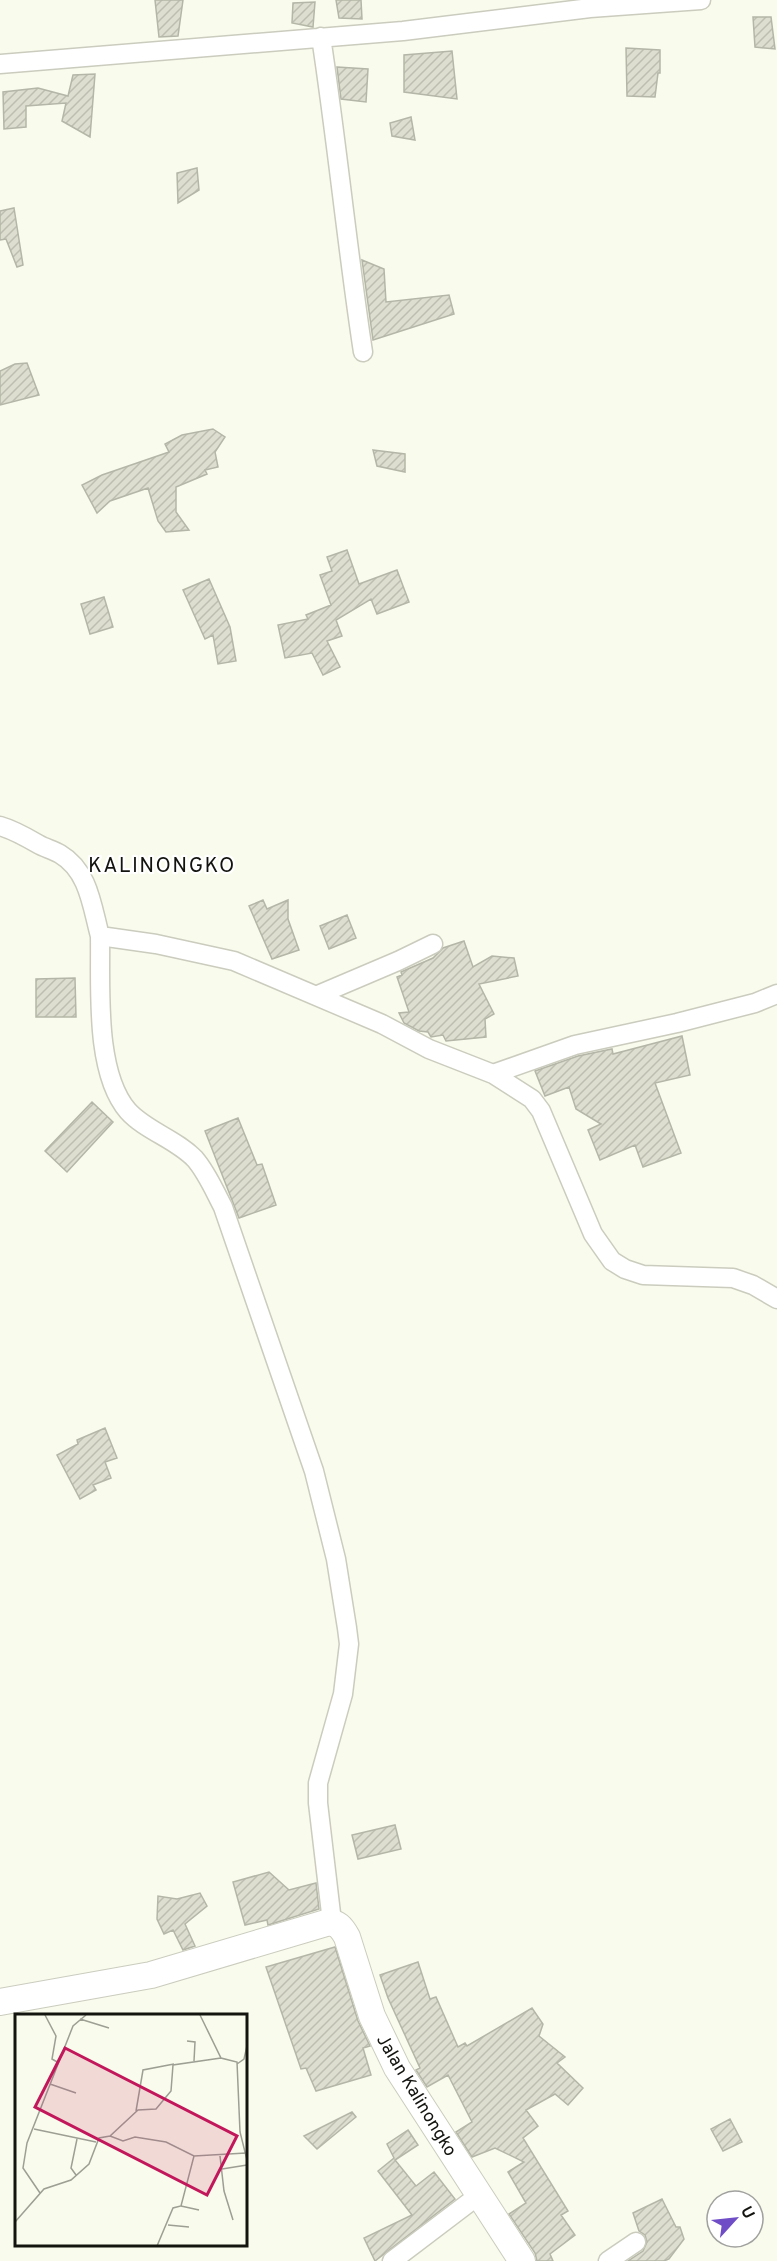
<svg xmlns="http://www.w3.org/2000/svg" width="777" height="2261" viewBox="0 0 777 2261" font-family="Overpass,sans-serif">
<defs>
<pattern id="building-hatch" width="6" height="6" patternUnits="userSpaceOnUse" patternTransform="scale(1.5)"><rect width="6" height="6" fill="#dddecf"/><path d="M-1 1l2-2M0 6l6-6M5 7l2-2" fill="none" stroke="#bdbeb1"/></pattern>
</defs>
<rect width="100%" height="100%" fill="#f9fbec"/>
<!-- building -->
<path fill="url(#building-hatch)" stroke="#b4b6a7" stroke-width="1.5" d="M155,0H183L178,36L159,37Z
M336,0H361L362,19L339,18Z
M315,2L313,27L292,23L293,3Z
M753,17H771L775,49L755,47Z
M626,48L660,50V73H658L655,97L627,96Z
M452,51L457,99L404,92V55Z
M337,67L368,69L366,102L341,99Z
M95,74L90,137L62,121L66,103L26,106V127L4,129L3,92L38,88L68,96L73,75Z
M411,117L415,140L392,136L390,123Z
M197,168L199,190L178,203L177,173Z
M14,208L23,265L17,267L6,239L0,240V211Z
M362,260L384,269L386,302L449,295L454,314L373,340Z
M27,363L39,395L0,405V371L15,364Z
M213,429L225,437L215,452L218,467L205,470L207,474L176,487V512L189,530L166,532L158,521L148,488L110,501L97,513L82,485L102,475L169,452L165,444L182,435Z
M373,450L405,454V472L377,466Z
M347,550L359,584L397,570L409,602L377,614L371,599L336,620L342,636L327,641L340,667L323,675L312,653L285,658L278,625L308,619L306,615L331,605L320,575L332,571L327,557Z
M209,579L230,627L236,661L218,664L213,635L205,639L183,590Z
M104,597L113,627L90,634L81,604Z
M263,900L267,909L288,900V919L299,950L272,959L249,906Z
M347,915L356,938L329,949L320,926Z
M464,941L473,967L492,956L514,958L518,976L479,984L494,1014L485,1019L486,1037L446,1041L443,1035L431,1037L428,1032L419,1031L404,1023L399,1013L409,1012L397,977L402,975L401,972L433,958L443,948Z
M75,978L76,1017H36V979Z
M682,1036L690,1075L655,1083L681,1153L643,1167L635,1145L600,1160L588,1130L601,1124L576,1109L569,1087L545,1096L535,1071L578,1056L612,1049L613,1054Z
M92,1102L113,1122L67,1172L45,1151Z
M238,1118L257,1165L262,1164L276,1205L239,1218L205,1131Z
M105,1428L117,1458L105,1462L111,1478L93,1485L96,1490L80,1499L57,1455L78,1444L77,1440Z
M395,1825L401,1849L358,1859L352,1835Z
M269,1872L289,1890L316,1883L319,1909L268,1925L267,1920L245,1925L233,1882Z
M200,1893L207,1906L185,1924L195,1946L183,1950L173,1930L164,1934L157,1919L158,1896L177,1899Z
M335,1947L358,2021L370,2046L363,2048L371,2075L316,2091L306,2068L301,2069L266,1967Z
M418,1962L430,1999L436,1997L458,2047L465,2043L467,2046L532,2008L543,2024L539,2036L565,2057L557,2063L583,2088L568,2105L555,2094L526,2110L538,2126L523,2138L568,2211L561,2215L575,2235L550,2254L553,2261H537L535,2253L509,2214L526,2203L508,2172L524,2162L495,2148L472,2157L456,2132L472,2122L448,2075L427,2087L416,2070L420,2068L388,1998L380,1975Z
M352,2112L356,2117L317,2149L304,2136Z
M730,2119L742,2142L723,2151L711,2129Z
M408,2130L418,2145L395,2160L416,2186L434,2172L455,2199L375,2261L364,2238L412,2215L378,2171L394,2158L387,2144Z
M662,2199L676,2227H680L684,2239L669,2259L664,2261H628L643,2251L647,2242L645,2235L639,2231L633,2213Z"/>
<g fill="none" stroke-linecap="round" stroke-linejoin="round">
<!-- street casing -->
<g stroke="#cbccbe" stroke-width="21">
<path id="street" d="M321,37C337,142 347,247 363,352
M0,64L403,31L590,8L701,0
M0,826C14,830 26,837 38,844C45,848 53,850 60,854C89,871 92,907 100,936L156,944L234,961L382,1024L429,1049L493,1074L532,1099L541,1111L593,1234L612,1261L625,1269L643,1275L733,1278L753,1285L777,1299
M100,936C101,985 94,1072 128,1111C146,1131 176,1139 195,1159C207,1173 214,1190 223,1207L314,1471L336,1559L347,1628L349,1644L343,1694L318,1783V1803L332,1922
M318,995L398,961L433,944
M493,1074L575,1045L677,1023L755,1003L777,994
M392,2261L479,2195
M608,2261L636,2242"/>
</g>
<!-- secondary casing -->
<g stroke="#cbccbe" stroke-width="28">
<path id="secondary" d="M0,2002L151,1975L326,1923C337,1921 342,1928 347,1937L372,2016L397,2068L522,2261"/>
</g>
<!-- street -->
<use href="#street" stroke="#fff" stroke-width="18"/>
<!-- secondary -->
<use href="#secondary" stroke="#fff" stroke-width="26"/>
</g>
<g text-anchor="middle" stroke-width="4.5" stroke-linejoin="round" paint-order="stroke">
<!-- street labels -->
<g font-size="18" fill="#13140f" stroke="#fff">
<text transform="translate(417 2095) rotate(59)" y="6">Jalan Kalinongko</text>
</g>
<!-- quarter labels -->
<g font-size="21" letter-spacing="1.5" fill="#13140f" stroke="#fff">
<text x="162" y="872">KALINONGKO</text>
</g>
</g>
<!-- overview -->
<g transform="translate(15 2014)">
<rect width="232" height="232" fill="#f9fbec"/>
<path fill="none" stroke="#9d9f94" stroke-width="1.5" d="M30,1L41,22L37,45L44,49M185,1L206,44L222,48L225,118L232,146M65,5L94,14M172,27L180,28L179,47M222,50L229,45L232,32M35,70L61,79M121,97L128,56L159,50M19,115L81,128M95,122L108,127L120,123L151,128L179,142L231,139M205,142L209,177L218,206M207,155L232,151M61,161L56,154L62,125M25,179L8,154L12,129L58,12L71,1M166,192L184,196M0,208L29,175L56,166L74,150L84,124L95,122L123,96L141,95L156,77L158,51L206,44M153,211L174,213M142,232L158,194L166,192L179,142"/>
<path fill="#c2185b" fill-opacity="0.15" stroke="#c2185b" stroke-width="3" d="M50,34L222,122L192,181L20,93Z"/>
<rect width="232" height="232" fill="none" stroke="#13140f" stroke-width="3"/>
</g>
<!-- north arrow -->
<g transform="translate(735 2219) rotate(63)"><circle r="28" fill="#ffffff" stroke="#a1a19f" stroke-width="1.5"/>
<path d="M0-4.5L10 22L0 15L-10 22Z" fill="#6f4dc6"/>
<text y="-9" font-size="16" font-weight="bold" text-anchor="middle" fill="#13140f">U</text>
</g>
</svg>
